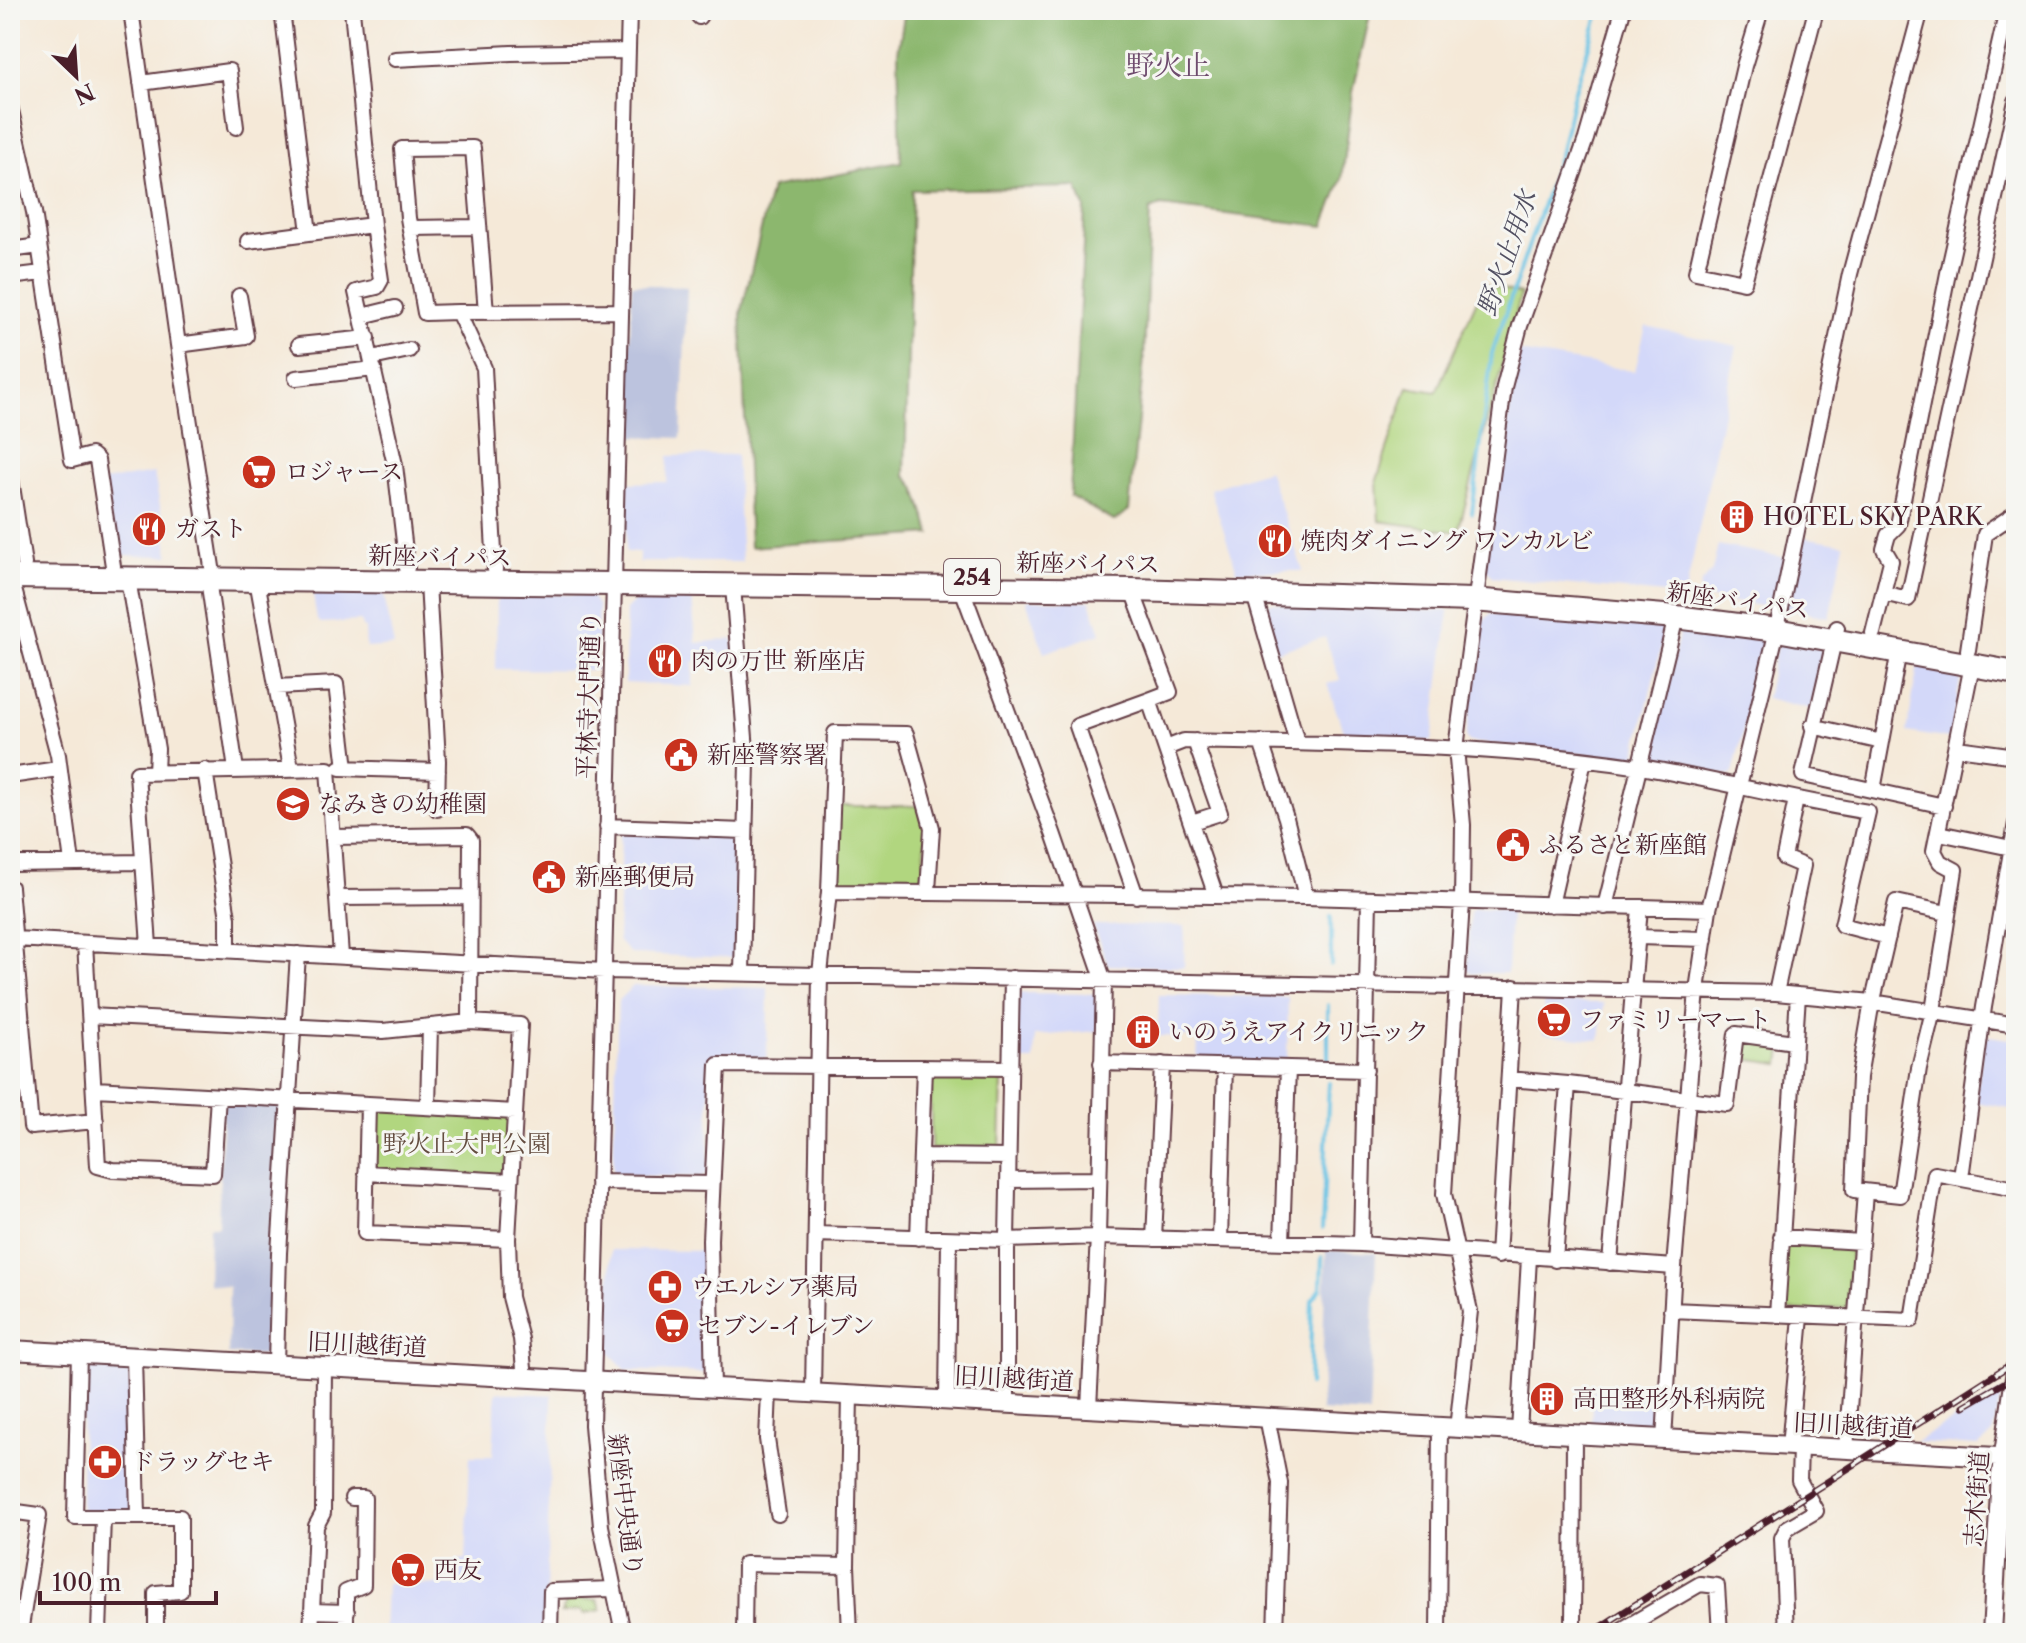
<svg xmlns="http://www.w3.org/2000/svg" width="2026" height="1643" viewBox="0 0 2026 1643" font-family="'Libre Caslon Text','Noto Serif JP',serif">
<rect width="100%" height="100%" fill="#f6f6f2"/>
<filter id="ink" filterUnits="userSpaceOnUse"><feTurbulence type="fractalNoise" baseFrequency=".0125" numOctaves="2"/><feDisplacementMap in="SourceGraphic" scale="16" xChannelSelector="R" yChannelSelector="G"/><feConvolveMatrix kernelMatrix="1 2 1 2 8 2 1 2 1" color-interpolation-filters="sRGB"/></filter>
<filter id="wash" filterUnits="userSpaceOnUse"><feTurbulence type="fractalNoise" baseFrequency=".006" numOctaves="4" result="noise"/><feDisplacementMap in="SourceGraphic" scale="32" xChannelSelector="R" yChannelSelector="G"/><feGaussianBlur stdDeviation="1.8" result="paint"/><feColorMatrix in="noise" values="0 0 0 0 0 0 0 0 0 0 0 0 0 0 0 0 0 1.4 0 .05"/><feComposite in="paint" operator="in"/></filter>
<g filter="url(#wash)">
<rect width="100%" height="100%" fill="#f5e9d8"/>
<!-- built -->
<path fill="#d3d8f9" d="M1646,326L1737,346L1685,596L1493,577L1485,567L1519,352L1635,371Z
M736,455L742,562H639V552H626L628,483L667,482L668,456Z
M1268,470L1277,495L1303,571H1237L1210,489Z
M154,473L169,556L116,555L104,481Z
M1798,536L1844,544L1829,617L1783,609Z
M1718,545L1787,558L1776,608L1699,597L1701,583L1712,571Z
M316,590L383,591L394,646L366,648L365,628L362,627L361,621L321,623L317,620L313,594Z
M497,594L590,595L598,606L597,670L496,669Z
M639,597L692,598L696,643L733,639L735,657L693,662V686L625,683L626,610Z
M1026,600L1090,601L1101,633L1044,653Z
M1270,603L1316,607L1449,611L1432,741L1346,739L1327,684L1340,680L1325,637L1276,652L1264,612Z
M1491,614L1662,626L1665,630L1635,756L1630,759L1470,742L1466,738L1482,622Z
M1684,628L1761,639L1764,643L1733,773L1729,776L1652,762L1649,757L1680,631Z
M1782,641L1820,648L1823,653L1811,709L1766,698L1777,645Z
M1918,664L1958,671L1961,676L1950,739L1907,732Z
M625,833L736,835L740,839L737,954L733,958L631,954L618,941L621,836Z
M1474,909L1510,911L1507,973H1472L1467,969L1470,913Z
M1093,925L1185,926L1184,967L1108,965Z
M633,986L768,988L767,1058L710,1057L708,1173L701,1177L617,1175L613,1171L618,1001Z
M1022,993L1098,994V1031L1035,1036L1034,1061H1016L1018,996Z
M1159,995L1288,997L1287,1064L1197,1062L1198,1037L1158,1036Z
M1544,1002L1604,1003L1600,1040L1543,1034Z
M1989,1036L2016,1040V1109L1975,1102L1984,1039Z
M611,1250L705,1251L707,1369L703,1373L626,1370L608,1351Z
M88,1368H124L130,1373L131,1511L85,1513L81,1509L82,1373Z
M1593,1390L1660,1393L1659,1426L1655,1429L1591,1426Z
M2002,1391L1992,1435L1978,1446L1915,1442Z
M496,1392L552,1395L545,1633H384L386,1584L456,1585L457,1560H466L470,1456H493Z"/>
<!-- industrial -->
<path fill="#bcc3de" d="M632,284L687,287L681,438L627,436Z
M227,1101L278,1105L282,1109L270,1356L228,1354L229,1287L208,1284L209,1226H218L223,1105Z
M1326,1250L1376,1253L1369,1414L1321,1411Z"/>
<!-- green -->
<path fill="#b1d67f" stroke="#7e7a55" stroke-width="2" d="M1484,284L1521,294L1458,532L1379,521L1377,480L1408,387L1436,392Z
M835,806H919L926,830L923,882L919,885L837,884L833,879Z
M1744,1040L1783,1046L1780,1064L1738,1058L1740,1043Z
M934,1074L1000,1076L1002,1079L1000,1148L931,1149V1076Z
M368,1105L515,1112L510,1181L366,1173Z
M1784,1244L1849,1247L1851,1250L1847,1307L1824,1309L1823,1312L1784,1310Z
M568,1598L598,1600L601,1610L584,1614L582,1610L561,1613Z"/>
<!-- forest -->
<path fill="#8cb76e" stroke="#6b6b4c" stroke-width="2" d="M905,10H1371L1353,92L1342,179L1324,226L1161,206L1150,210L1144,358L1129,510L1114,521L1070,496L1085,208L1077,187L912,190L905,475L915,487L931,534L750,547L741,314L771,188L901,162L898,52Z"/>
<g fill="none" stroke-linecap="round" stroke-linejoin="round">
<!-- stream -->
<path stroke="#66c2e4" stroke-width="4" d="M1472,513L1492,353L1561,151L1573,97L1600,10
M1331,965V916
M1328,1059V1005
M1322,1229L1329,1083
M1309,1385L1312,1300L1321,1289L1322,1257"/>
</g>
</g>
<g filter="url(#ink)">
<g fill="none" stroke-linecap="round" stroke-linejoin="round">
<!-- minor casing -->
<g stroke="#643d45" stroke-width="18">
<path id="minor" d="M131,10L178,345L212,567
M352,10L373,225L381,280L377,287L356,292L395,465L407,568
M1761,10L1744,66L1696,272L1744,282L1816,10
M699,17L703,10
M395,59L511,53L627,51
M141,83L229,71L236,127
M10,106L34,212L72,460L91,455L97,460L113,566
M410,228L479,227
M309,233L373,225
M248,241L309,233L282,10
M10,250L39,246
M10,277L42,273
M458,312L425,313L408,218L402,149L473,148L486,312
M362,316L395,308
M178,345L246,336L239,296
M299,345L368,338
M372,358L409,350
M296,378L374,369
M10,473L24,564
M495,570L484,368L458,312L621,311
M11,578L58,755L72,863
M128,579L157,749L156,772
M208,579L236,770
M257,580L291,768
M428,583L438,761L437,809
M733,586L747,763L742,972
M962,589L1053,833L1104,981L1098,1237L1089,1407
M1132,590L1170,692L1149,700L1216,896
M1883,593L1908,599L2016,101
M1254,594L1297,742
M1779,618L1850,274L1921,10
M1837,628L1803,775L1944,806
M1873,633L1891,561L1884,549L1888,535L1898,525L1949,268L2007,10
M1968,650L1985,534L2016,513
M276,687L336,684L346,768
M1812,726L1882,742
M1261,742L1286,818L1306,897
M1166,748L1184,741C1337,744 1490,744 1641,767C1717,780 1792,800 1868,812L1842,925L1888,937
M1957,748L2016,756
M340,768L438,771
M205,770L228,918V950
M10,776L58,769
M1873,790L1899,651
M1192,822L1220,813L1195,741
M607,826L745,831
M1939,833L2016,849
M333,837L467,835L471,840L470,1022L520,1025L508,1239L510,1297L521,1339L525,1378
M10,864L143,862
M10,887L31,1127L96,1121
M829,892L1306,897L1709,909
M1136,896L1077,726L1149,700
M337,898L469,897
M1551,905L1584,761
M1605,907L1676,617
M1947,913L1896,902L1870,1013L1859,1077L1854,1190L1900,1195L1919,1068L1933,1011L1955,870L1940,862L1934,851L1972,665
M1638,937L1705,939
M15,939L604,971L1776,993L1872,1002L2016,1025
M85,943L98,1166L113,1170L213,1174L218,1096
M149,946L137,773L328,769L341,956
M1776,993L1803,866L1784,858L1796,799
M90,1016L383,1031L470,1022
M1101,1063L1366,1070
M1509,1079L1568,1084
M95,1089L515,1112
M368,1105L365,1233L508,1239
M428,1107L430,1026
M922,1156L1009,1157
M366,1173L510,1181
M1961,1178L1984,1007L2016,823
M1008,1180L1099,1179
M598,1182L712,1184
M816,1234L1007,1240L1098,1237L1361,1244L1674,1267
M1781,1237L1861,1242
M918,1238L924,1067
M1154,1239L1162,1064
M1220,1240L1225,1066
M1282,1242L1288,1068
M1361,1244L1369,900
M1498,1256L1514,987
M1555,1260L1568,1084L1727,1104L1736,1034L1794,1042
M1610,1263L1640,908
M1671,1310L1912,1320L1935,1174L2016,1189
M1777,1315L1798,995
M79,1353L75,1517H180V1591L156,1593V1633
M134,1356L138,1516
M276,1364L279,1253L298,954
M713,1389L710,1240L718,1065L1011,1068
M769,1391L767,1439L778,1514
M813,1392L820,974L829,892L835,733L906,734L932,828L928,891
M947,1400L949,1239
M1007,1403V1240L1012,978
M1267,1417L1280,1483L1275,1633
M1457,1429L1470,1311L1444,1194L1462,902L1463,825L1456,748L1504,387L1520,326L1586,139L1623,10
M1519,1432L1529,1258
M1664,1440L1674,1267L1697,990L1709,909L1777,630
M1789,1447L1801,1317
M1846,1450L1865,1192
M10,1511L39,1515L20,1633
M312,1611L347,1612
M99,1633L103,1517
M311,1633L316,1526L323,1513L324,1366
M346,1633V1592L363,1585L364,1498H352
M550,1633L551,1591L613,1589
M623,1633L601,1526L592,1425L629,10
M744,1633L745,1564L847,1566
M850,1633L847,1566L850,1394
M1438,1633L1440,1428
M1573,1633L1574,1435
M1616,1633L1700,1584L1717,1586L1720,1633
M1786,1633L1782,1538L1787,1528L1816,1511L1799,1480L1800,1447"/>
</g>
<!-- major casing -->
<g stroke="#643d45" stroke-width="22">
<path id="major" d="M10,1350L2016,1458
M1992,1633L2001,1475L2016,1370"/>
</g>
<!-- highway casing -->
<g stroke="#643d45" stroke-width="26">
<path id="highway" d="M10,577L1132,590L1473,600L1676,617L1777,630L2016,673"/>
</g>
<!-- minor -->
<use href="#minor" stroke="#fff" stroke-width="14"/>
<!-- major -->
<use href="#major" stroke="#fff" stroke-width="18"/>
<!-- highway -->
<use href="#highway" stroke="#fff" stroke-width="22"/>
<!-- rail casing -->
<g stroke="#4a1f2b" stroke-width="7">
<path id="rail" d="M1964,1406L2016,1376
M1591,1633L2016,1361"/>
</g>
<!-- rail -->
<use href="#rail" stroke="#f6f6f2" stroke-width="4" stroke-dasharray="12" stroke-linecap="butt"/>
</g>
</g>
<!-- icons -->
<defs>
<g id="supermarket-disc" transform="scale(1.8)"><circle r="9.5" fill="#c8321e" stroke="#f6f6f2"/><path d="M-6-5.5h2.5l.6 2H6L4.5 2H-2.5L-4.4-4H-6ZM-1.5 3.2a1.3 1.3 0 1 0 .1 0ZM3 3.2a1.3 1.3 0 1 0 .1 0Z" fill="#fff"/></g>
<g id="building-disc" transform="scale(1.8)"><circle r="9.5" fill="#c8321e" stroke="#f6f6f2"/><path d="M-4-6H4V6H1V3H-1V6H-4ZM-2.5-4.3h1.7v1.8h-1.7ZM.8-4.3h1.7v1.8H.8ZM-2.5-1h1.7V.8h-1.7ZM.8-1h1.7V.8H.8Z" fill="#fff"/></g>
<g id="restaurant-disc" transform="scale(1.8)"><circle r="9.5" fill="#c8321e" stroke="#f6f6f2"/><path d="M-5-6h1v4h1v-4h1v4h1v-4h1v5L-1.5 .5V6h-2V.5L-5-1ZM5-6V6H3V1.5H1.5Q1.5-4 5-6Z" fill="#fff"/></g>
<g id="civic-disc" transform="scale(1.8)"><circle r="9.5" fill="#c8321e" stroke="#f6f6f2"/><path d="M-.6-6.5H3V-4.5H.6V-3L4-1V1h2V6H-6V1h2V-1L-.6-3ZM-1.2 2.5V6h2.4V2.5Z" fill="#fff"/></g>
<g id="school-disc" transform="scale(1.8)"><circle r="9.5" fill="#c8321e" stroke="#f6f6f2"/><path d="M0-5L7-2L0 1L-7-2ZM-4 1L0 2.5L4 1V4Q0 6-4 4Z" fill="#fff"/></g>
<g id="pharmacy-disc" transform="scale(1.8)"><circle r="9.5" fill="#c8321e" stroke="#f6f6f2"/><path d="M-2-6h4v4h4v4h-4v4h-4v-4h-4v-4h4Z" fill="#fff"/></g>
</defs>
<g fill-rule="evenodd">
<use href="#supermarket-disc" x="259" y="472"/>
<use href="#building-disc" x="1737" y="517"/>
<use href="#restaurant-disc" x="149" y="529"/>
<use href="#restaurant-disc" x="1275" y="541"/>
<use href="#restaurant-disc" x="665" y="661"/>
<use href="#civic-disc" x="681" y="755"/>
<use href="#school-disc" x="293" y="804"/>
<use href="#civic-disc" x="1513" y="845"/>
<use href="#civic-disc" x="549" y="877"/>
<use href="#supermarket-disc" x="1554" y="1020"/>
<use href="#building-disc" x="1143" y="1032"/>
<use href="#pharmacy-disc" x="665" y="1287"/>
<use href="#supermarket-disc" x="672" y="1326"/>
<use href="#building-disc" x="1547" y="1399"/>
<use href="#pharmacy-disc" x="105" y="1462"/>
<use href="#supermarket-disc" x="408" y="1570"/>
</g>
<g text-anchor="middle" stroke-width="6" stroke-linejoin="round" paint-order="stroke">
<!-- shield labels -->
<rect fill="#f6f6f2" stroke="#7e6067" stroke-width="2" x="944" y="559" width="56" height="36" rx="6"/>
<g font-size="22" font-weight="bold" fill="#4a1f2b">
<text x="972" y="585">254</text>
</g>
<!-- poi labels -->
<g font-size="24" fill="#4a1f2b" stroke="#f6f6f2" text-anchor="start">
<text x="285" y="480">ロジャース</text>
<text x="1763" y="525">HOTEL SKY PARK</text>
<text x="175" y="537">ガスト</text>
<text x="1301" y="549">焼肉ダイニング ワンカルビ</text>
<text x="691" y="669">肉の万世 新座店</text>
<text x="707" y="763">新座警察署</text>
<text x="319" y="812">なみきの幼稚園</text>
<text x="1539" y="853">ふるさと新座館</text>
<text x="575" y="885">新座郵便局</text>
<text x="1580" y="1028">ファミリーマート</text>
<text x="1169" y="1040">いのうえアイクリニック</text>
<text x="691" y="1295">ウエルシア薬局</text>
<text x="698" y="1334">セブン-イレブン</text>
<text x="1573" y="1407">高田整形外科病院</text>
<text x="131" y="1470">ドラッグセキ</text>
<text x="434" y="1578">西友</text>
</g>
<!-- street labels -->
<g font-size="24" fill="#4a1f2b" stroke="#f6f6f2">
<text transform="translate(440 557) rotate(1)" y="8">新座バイパス</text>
<text transform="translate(1088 564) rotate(1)" y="8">新座バイパス</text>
<text transform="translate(1738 601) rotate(8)" y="8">新座バイパス</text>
<text transform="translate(589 695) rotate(-88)" y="8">平林寺大門通り</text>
<text transform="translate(367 1345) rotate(3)" y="8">旧川越街道</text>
<text transform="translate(1014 1379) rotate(3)" y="8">旧川越街道</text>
<text transform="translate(1853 1426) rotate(3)" y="8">旧川越街道</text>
<text transform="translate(1977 1499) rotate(-86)" y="8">志木街道</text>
<text transform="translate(625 1505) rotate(83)" y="8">新座中央通り</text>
</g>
<!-- park labels -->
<g font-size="24" fill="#644d40" stroke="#f6f6f2">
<text x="467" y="1152">野火止大門公園</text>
</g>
<!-- water labels -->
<g font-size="26" font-style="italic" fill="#525062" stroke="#f6f6f2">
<text transform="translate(1507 253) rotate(-71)" y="9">野火止用水</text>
</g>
<!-- quarter labels -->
<g font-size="28" fill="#6f4c6e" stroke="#f6f6f2">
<text x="1168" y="75">野火止</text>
</g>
</g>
<!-- margin -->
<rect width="2026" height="1643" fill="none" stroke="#f6f6f2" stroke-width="40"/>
<!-- north arrow -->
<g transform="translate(76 76) rotate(155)" stroke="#f6f6f2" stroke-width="6" paint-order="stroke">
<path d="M0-6L14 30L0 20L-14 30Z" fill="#4a1f2b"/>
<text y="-12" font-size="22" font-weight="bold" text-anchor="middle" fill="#4a1f2b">N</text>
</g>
<!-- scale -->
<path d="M40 1591v12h176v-12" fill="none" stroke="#4a1f2b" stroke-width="4"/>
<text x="52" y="1591" font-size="24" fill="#4a1f2b" stroke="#f6f6f2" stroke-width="6" paint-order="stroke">100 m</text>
</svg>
